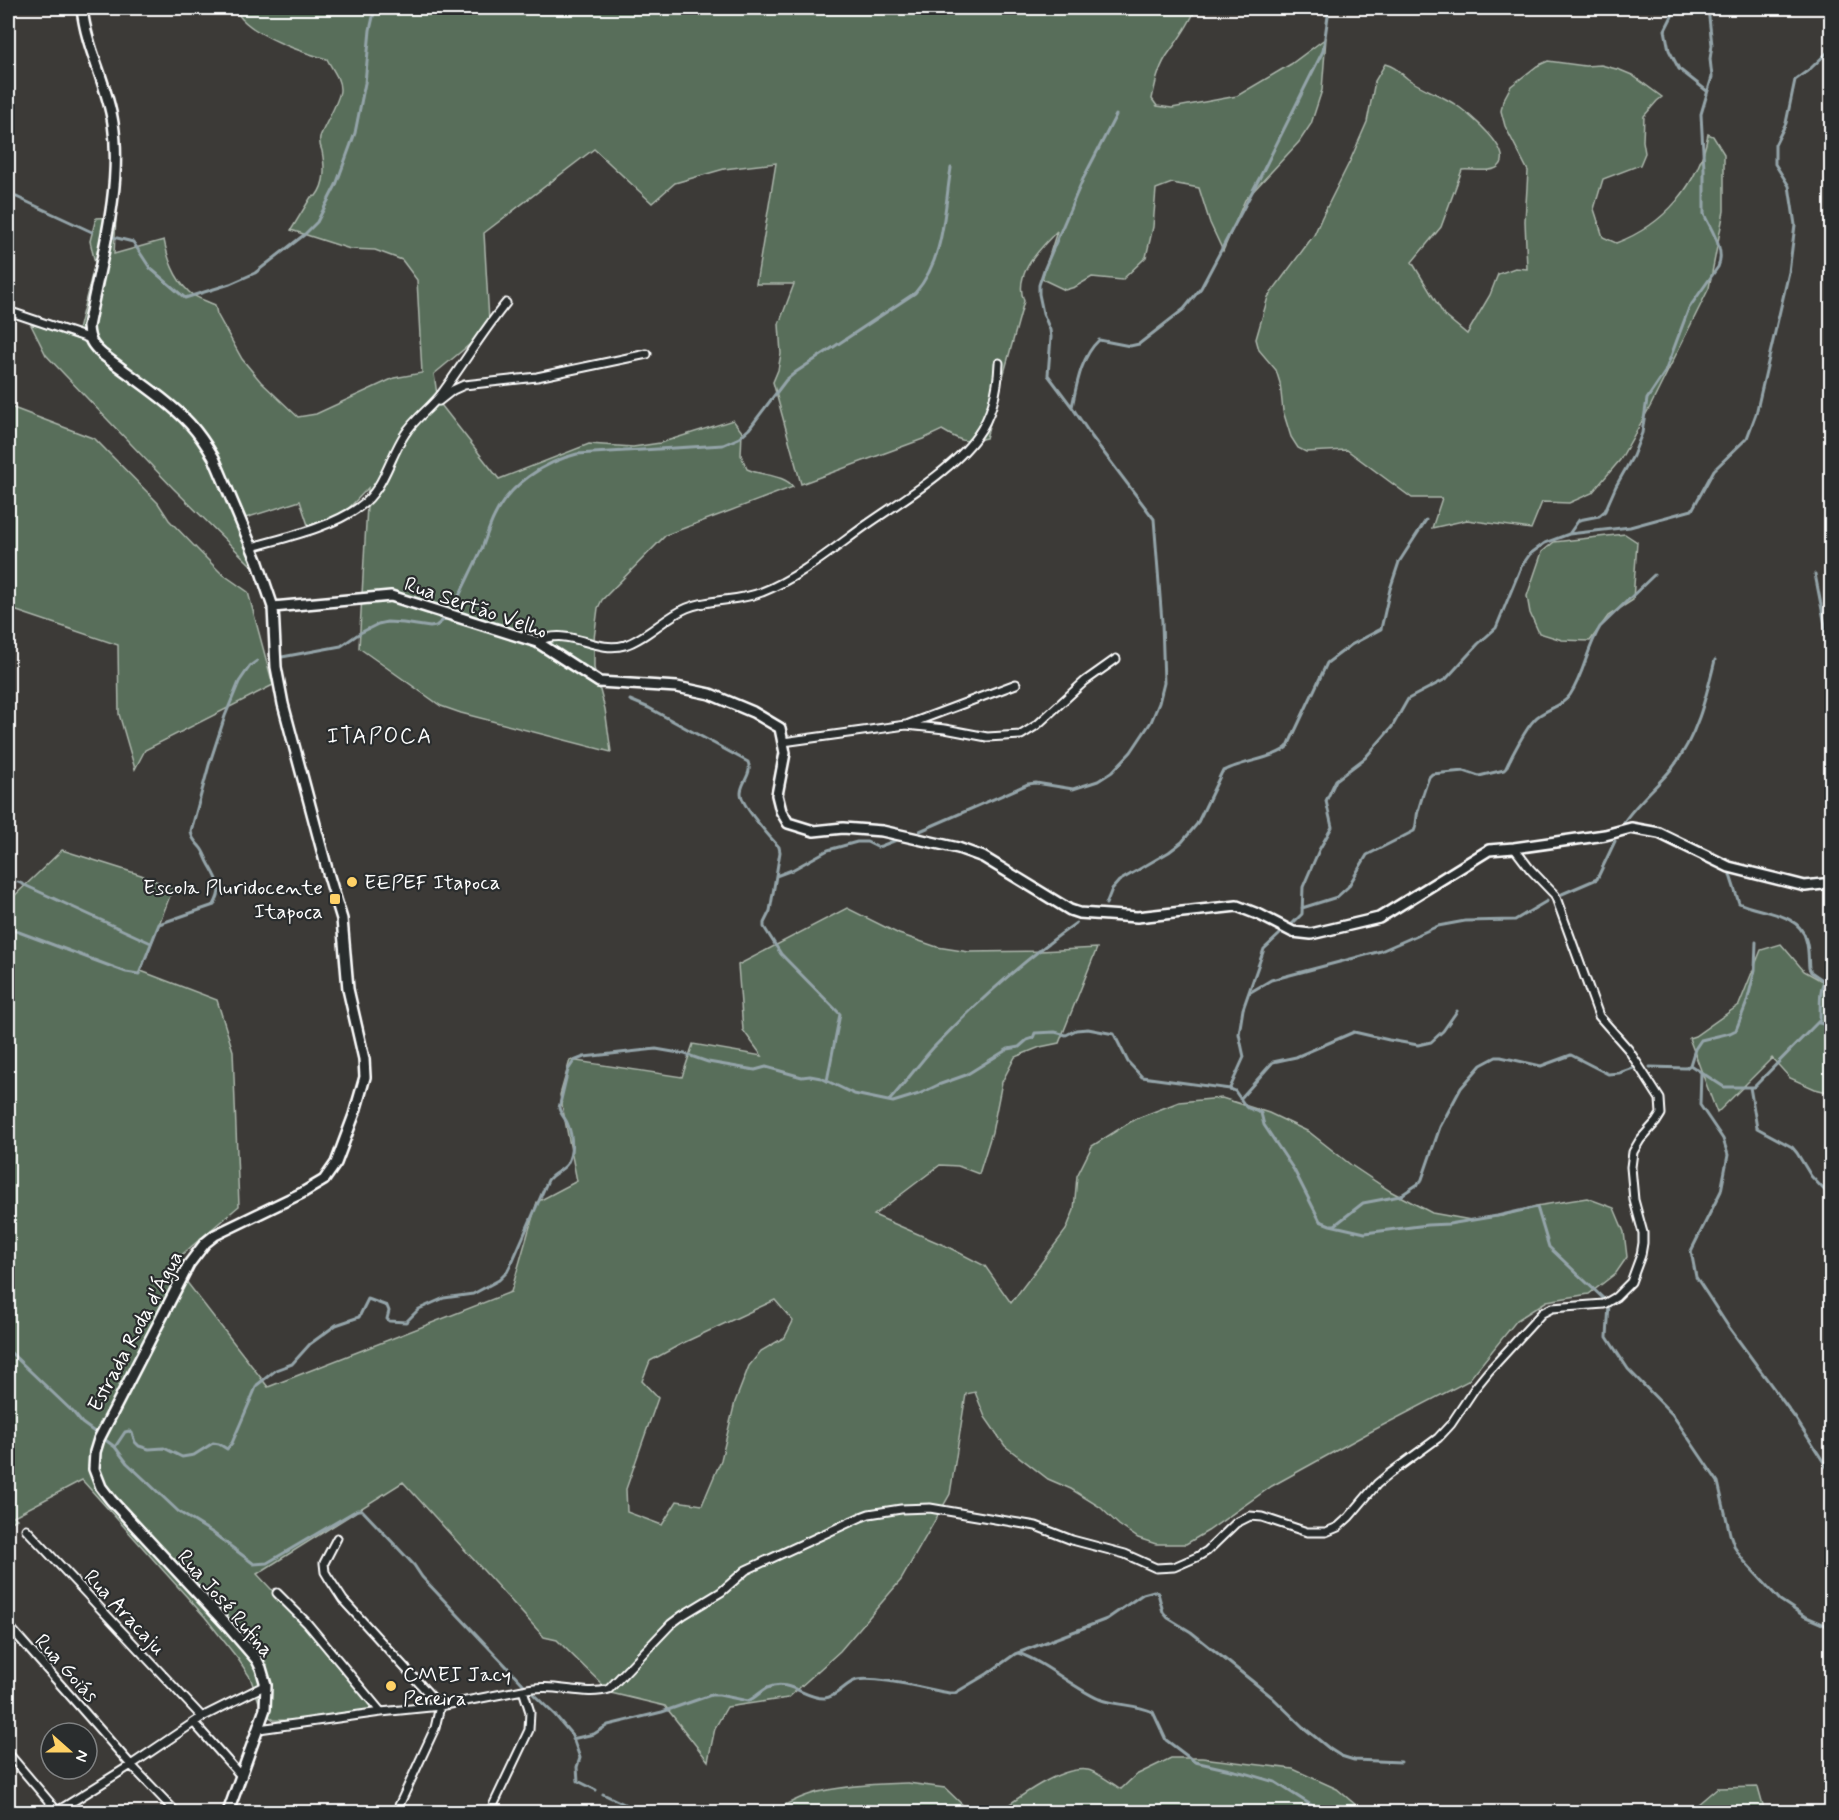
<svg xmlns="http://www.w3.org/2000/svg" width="1839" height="1820" viewBox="0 0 1839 1820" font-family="Mynerve,sans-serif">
<rect width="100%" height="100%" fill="#3c3a37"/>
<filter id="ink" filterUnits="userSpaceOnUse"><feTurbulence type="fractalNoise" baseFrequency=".0167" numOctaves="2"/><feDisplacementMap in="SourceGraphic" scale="12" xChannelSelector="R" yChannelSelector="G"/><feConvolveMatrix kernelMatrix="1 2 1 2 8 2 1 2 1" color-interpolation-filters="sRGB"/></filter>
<g filter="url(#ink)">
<!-- green -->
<path fill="#586e5a" stroke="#acb6ac" stroke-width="1.5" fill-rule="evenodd" d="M234,8H1196C1189,26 1177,41 1166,57C1158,70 1155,85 1152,99L1157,106L1172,108L1237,96L1291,64L1326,38L1322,90L1311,124L1299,142L1245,200L1223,251L1210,223L1199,188L1172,183L1156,189L1153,227L1146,257L1122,280L1092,277L1075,287L1065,290L1042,279L1057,231C1039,250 1013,274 1024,301L986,438C964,443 962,442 942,430L923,439L801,484L773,382L778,370L781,354L779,324L794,284H756L776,163L724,169L675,183L652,203L594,149L484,233L489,321L475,340L434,374L438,401L499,479L589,444L633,447L660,443L733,420L742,432L741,455L747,469C761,476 784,474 793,487L666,535L602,600L598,608L594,639V668L605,709L611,752L461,713L441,706L359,648L368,488L349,508L331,519L308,525L300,501L242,519L255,569L173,488L64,374L46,355L31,325L78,330L95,263L90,241L96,218L116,217L114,254L164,240C168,259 174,278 189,292C195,298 207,301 215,305L217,314L242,359L261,382L298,417L316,414L394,378L422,373L417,280L402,260L375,250L350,249L291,230L311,197L316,196C326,183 325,167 322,151C320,146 319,142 320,137C324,125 341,99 340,89C340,78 332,69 327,59C303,53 259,37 242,19C239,16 237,11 234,8Z
M1548,61L1585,66L1601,65L1620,70L1632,75L1662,97L1657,101L1644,116L1643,141L1645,153L1640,165L1603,179L1594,209L1603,237L1616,243C1664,225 1699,185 1708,134L1713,136L1724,154V211L1709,288L1651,405L1620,460L1592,493L1569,503L1542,502L1531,529L1467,520L1432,528L1442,498H1412L1347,450L1306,452L1298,448L1291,437L1283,411L1280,383L1276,370L1259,350L1256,339L1268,297L1314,235L1322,217L1350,161L1367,122L1375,81L1385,64C1396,67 1399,72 1408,79C1423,89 1441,95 1456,105C1468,113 1517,153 1498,167C1491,173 1471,169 1462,170L1441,227L1412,262L1444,315L1467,334L1490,295L1498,274L1515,268L1527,269L1525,221L1528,171L1505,126L1501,111L1503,101L1511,86L1537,66Z
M8,406L95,439L158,503L169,520L198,550L221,573L248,592L273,685L145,750L135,769L119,714L118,645L11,609L8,618Z
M1625,534L1637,542L1633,600L1608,616L1590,641L1562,640L1539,633L1530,613L1527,596L1542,552L1554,542Z
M62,850L141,875L173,888L141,971L217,1000L233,1051L239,1206L172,1263L268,1387L511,1292L537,1202L577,1181L560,1095L570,1060L682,1077L693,1044L762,1056L743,1030L738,965L847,908L899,934L937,947L969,952L1040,951L1097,948L1059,1043L1040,1047L1015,1057L1002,1082L992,1132L979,1174L958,1166L940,1165L874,1215L948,1247L985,1266L1011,1303L1066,1230L1074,1210L1077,1176L1092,1146L1135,1119L1179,1102L1222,1098L1269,1113L1309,1132L1351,1165L1390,1191L1432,1213L1471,1220L1502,1216L1536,1206L1587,1198L1614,1208L1624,1232L1627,1257L1616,1273L1589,1294L1547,1301L1517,1320L1468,1381L1370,1432L1272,1486L1208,1531L1186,1544H1156L1138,1538L1119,1525L1100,1507L1071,1489L1048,1479L1005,1446L985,1417L975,1392L966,1394L950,1494L901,1580L840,1651L788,1698L727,1707L715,1728L708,1761L665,1706L611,1693L557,1640L544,1637L403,1482L257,1574L381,1707L322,1721L274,1720L263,1713L250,1677L238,1659L205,1617L82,1480L14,1516L17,1519L8,1524V902ZM775,1300L793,1321L785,1337L761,1351L749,1366L735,1402L721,1460L702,1505L677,1501L662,1525L627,1512L626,1489L658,1398L642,1381L650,1361L683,1343Z
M1781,944L1804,971L1827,984H1831V1093L1815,1089L1790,1078L1772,1058L1717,1113L1689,1038L1695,1036L1739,1005L1761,950Z
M1171,1758H1202L1293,1769L1337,1789L1364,1812H999C1019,1797 1062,1765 1088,1770C1097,1772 1113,1784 1121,1789L1136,1775Z
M908,1783L945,1788L970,1812H771C787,1804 805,1794 823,1791C850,1785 880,1784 908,1783Z
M1758,1787L1765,1812H1691V1810L1717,1788Z"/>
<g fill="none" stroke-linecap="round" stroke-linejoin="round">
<!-- stream -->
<path stroke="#94a4a9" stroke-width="3" d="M1676,8L1665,30L1669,50L1679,69L1707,91
M8,193L92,232
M109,236L133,242L150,268L185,298L230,284L255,273L304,235L317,222L336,185L355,133L365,83L370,30L375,8
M1072,407C1077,383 1081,357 1099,340L1130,346L1139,344L1184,309L1201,288L1260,177L1323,51L1328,16L1324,8
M1569,534L1579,520L1599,516L1605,511L1616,486L1633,456L1642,433L1647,399L1665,372L1689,308L1718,267C1726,250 1711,230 1704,214V169L1701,114L1712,77L1710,59L1712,45L1708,8
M1815,574L1832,661
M454,607C463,587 473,568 482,548C486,538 489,527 494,517C509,485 544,462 577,454L723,445L739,438L749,429L786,380L796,372L915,293C945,259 944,210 951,168
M282,657L341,646L360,633L378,624L387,622L403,623L430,627L436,626L447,617
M630,700L649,708L748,762C753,774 741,782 741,793C741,806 770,837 779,847L780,852L770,911L764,923V927L781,954L840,1014L827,1081
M1624,822C1638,801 1658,786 1673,767C1697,736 1706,697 1715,660
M920,831L1028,784L1036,783L1073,789L1098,781L1112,772L1131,752L1151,722L1159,703L1164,683L1162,622L1154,519L1092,437L1072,407L1048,375L1051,337L1050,330L1043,313L1039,294V285L1044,270L1083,179L1116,115
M1730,875L1739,903C1759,913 1800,912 1806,940C1809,949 1808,959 1809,968L1811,972L1824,981
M776,876L792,870L828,850L857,842H867L877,847L881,846L899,839
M18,882L151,943
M1562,894L1597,879L1615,841
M1106,904L1112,889L1119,881L1169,852L1182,842L1197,824L1222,772C1238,762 1278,758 1288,746L1327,663L1351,645L1381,629L1390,589L1399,562L1426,520
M1302,908L1337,897L1348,887L1367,855L1414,831C1417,825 1416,818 1418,811C1421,800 1425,788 1429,777L1432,774L1464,771L1479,776L1504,770L1506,768C1512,755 1526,728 1535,719C1544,709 1561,708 1570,695C1584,674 1587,648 1600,627L1654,575
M1291,925L1302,914L1303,887L1319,850L1332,827L1326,801L1336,780L1365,758L1392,727L1408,699L1446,679L1478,644L1496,628L1521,567L1530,554L1545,543L1569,534L1630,527L1692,510L1714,470L1747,438L1756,414L1789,272L1795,225L1789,186L1775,164V145L1786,123L1795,80L1810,69L1832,48
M8,928L126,972L139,974L159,924L214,905C224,887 218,880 209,864C206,859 204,851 200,847C195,841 192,839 191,831L209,765L225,716L239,682L250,666L257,661
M1249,993L1271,980L1381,951L1438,926L1465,921L1515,920L1547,901
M1819,1023L1832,1026
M1690,1065L1695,1049L1701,1040L1730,1033L1736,1030L1747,1002L1755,970L1756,942
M1650,1067L1686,1068L1690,1065L1724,1087H1754L1820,1020C1821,1005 1817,981 1832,971
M1701,1072L1700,1105L1723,1139L1728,1155L1721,1191L1691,1251L1696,1277L1728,1326L1796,1419L1832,1475
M1750,1087L1757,1128L1792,1147L1797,1153L1811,1176L1829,1195L1832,1204
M1230,1088L1244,1057L1239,1034L1243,1009L1264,949L1280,934
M1240,1099L1273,1062L1296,1057L1354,1032L1389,1040L1418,1045L1431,1042L1443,1031L1457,1011
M889,1101C904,1084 918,1065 933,1048C977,1002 1024,960 1076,923
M1332,1225H1335L1363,1203L1400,1196L1421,1182L1440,1127L1461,1088L1481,1065L1496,1057H1501L1541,1066L1571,1055L1608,1074L1619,1073L1639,1066
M1609,1304L1607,1337L1628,1369L1672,1414L1718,1482L1730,1534L1735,1548L1743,1560L1780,1600L1804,1616L1832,1628
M8,1350L73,1412L82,1423L115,1447L127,1463L179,1512L213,1533L254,1564L267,1563L357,1510H362L414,1565L422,1577L525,1686
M115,1447L125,1432L129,1431L132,1433L135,1442L139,1446L149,1449L164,1448L182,1457L194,1455L213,1443L219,1444L227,1449L232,1443L257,1385L276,1370L292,1364L310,1344L336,1325L359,1317L368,1299L387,1306L389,1311L387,1319L389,1321L406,1322L419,1309L444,1298L473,1294L499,1280L507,1272L513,1260L548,1180C553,1173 562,1171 567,1164C573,1153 573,1137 568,1125C566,1119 561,1115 559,1108L568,1070L574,1061L584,1057L656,1049L685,1054L708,1062L755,1070L766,1067L802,1077L810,1076L821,1078L854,1094L893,1102L919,1094L938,1085L966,1075L1008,1049L1019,1047L1027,1040L1033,1038L1035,1033L1055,1032L1066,1035L1076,1030L1088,1029L1114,1034L1128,1062L1142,1077L1230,1089L1235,1091L1246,1107L1261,1113L1264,1125L1294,1170L1320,1221L1330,1225L1365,1233L1427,1225L1449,1224L1497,1216L1537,1207L1549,1247L1604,1299
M1018,1653C1045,1662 1072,1687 1099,1699C1117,1706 1136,1704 1153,1712L1166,1740L1195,1762L1248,1774L1275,1782L1322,1812
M533,1694L555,1715L572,1735L580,1758L577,1767L578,1781L596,1790
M572,1739L594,1734L608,1725L662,1712L711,1695H719L748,1701C755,1698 760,1692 767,1688C790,1678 804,1699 825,1698C837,1697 845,1683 857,1680C878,1676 926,1689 949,1693H955L987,1674L1015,1654L1107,1619L1143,1594L1154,1591L1158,1593L1163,1612L1168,1618L1191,1632L1272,1697L1303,1727L1330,1749L1341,1756L1354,1760L1401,1762
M603,1794L641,1812"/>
<!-- minor casing -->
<g stroke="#fff" stroke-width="11">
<path id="minor" d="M8,311L88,338
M439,401L453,390L464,385L537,377L647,354
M252,547C286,537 330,528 359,507C384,490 389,458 405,434C415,418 431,408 442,393C464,363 483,331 506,303
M537,642C569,625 594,654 625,645C647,638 665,617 687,608C710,598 738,602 762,592C798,578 833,549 865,526C899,502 953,470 977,436C993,414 998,389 999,363
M909,724L1016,684
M783,742L906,725L945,729L987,737L1021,735L1037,725L1085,681L1116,659
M26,1529L202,1717
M337,1538L324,1563L325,1572L328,1577L343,1600L440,1706L435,1728L396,1812
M277,1593L307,1623L381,1712
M8,1625L131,1765L176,1812
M523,1690C552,1682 584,1697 609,1689L671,1624L683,1615L721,1592L746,1570L861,1517L869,1514L901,1509L930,1508L1036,1526L1072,1540L1125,1554L1156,1568L1174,1567L1197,1557L1207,1551L1236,1523L1250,1516L1262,1517L1307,1532H1326L1338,1527L1349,1517L1377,1484L1389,1474L1438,1438L1451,1424L1475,1388L1488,1372L1542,1313L1552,1308L1604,1304L1616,1297L1631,1282L1641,1255L1643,1243V1233L1634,1200L1631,1167L1633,1152L1640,1140L1656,1122L1661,1114L1660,1099L1628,1049L1599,1016L1555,895L1530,869L1514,848
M194,1723L242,1777
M259,1729L381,1712L440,1706L523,1690L530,1712L529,1730L490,1812
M8,1753L58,1812
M56,1812L131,1765L202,1717L266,1685"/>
</g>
<!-- tertiary casing -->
<g stroke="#fff" stroke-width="14">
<path id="tertiary" d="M82,8C86,48 107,83 113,123C123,188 100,262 88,327C89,340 92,345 102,354C129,375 167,399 190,424C199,434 207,446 214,458L257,560L273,607L276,667L283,704L328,873L342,919L348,989L364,1059L365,1077L354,1115L336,1163L324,1180L302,1193L215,1235L205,1243L189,1264L99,1439L95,1452L94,1469L101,1487L111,1500L225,1623L257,1660L261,1668L266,1685L265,1709L228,1812
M273,607L391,596L537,642L599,682L677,687L710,694L753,712L780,728L785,753L777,795L781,811L788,823L814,831L843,828L882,831L958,848L983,857L1070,910L1079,913L1137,917L1237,906L1260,915L1293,932L1311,934L1379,918L1489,850L1514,848L1605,835L1631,828L1659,833L1729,867L1805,886L1832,883"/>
</g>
<!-- minor -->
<use href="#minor" stroke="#2a2d2e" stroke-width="7"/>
<!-- tertiary -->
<use href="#tertiary" stroke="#2a2d2e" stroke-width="9"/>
</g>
</g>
<!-- markers -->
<g fill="#ffd166" stroke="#2a2d2e" stroke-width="2">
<circle cx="352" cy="882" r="6"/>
<rect x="329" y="893" width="12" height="12" rx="3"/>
<circle cx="391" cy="1686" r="6"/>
</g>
<g text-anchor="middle" stroke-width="4.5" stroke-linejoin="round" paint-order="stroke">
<!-- street labels -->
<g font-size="21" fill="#fff" stroke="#2a2d2e">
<text transform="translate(476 607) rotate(19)" y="7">Rua Sertão Velho</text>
<text transform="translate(135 1331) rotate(-62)" y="7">Estrada Roda d'Água</text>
<text transform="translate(226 1603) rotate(49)" y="7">Rua José Rufina</text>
<text transform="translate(125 1612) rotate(47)" y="7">Rua Aracaju</text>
<text transform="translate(67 1668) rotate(48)" y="7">Rua Goiás</text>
</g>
<!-- poi labels -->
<g font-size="21" fill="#fff" stroke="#2a2d2e" text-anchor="start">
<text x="364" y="889">EEPEF Itapoca</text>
<text x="323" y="894" text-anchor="end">Escola Pluridocente<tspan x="323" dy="24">Itapoca</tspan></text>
<text x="403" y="1681">CMEI Jacy<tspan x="403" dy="24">Pereira</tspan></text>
</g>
<!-- neighbourhood labels -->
<g font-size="22" letter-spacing="1.5" fill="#fff" stroke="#2a2d2e">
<text x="380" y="743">ITAPOCA</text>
</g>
</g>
<!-- margin -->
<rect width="1839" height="1820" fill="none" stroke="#2a2d2e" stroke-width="30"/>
<rect x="15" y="15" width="1809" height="1790" fill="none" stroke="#fff" stroke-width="2" filter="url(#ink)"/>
<!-- north arrow -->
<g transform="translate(69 1751) rotate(111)"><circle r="28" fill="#2a2d2e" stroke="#7f8182" stroke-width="1.5"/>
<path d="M0-4.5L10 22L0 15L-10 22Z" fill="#ffd166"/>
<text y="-9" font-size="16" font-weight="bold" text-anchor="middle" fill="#ffffff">N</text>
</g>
</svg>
